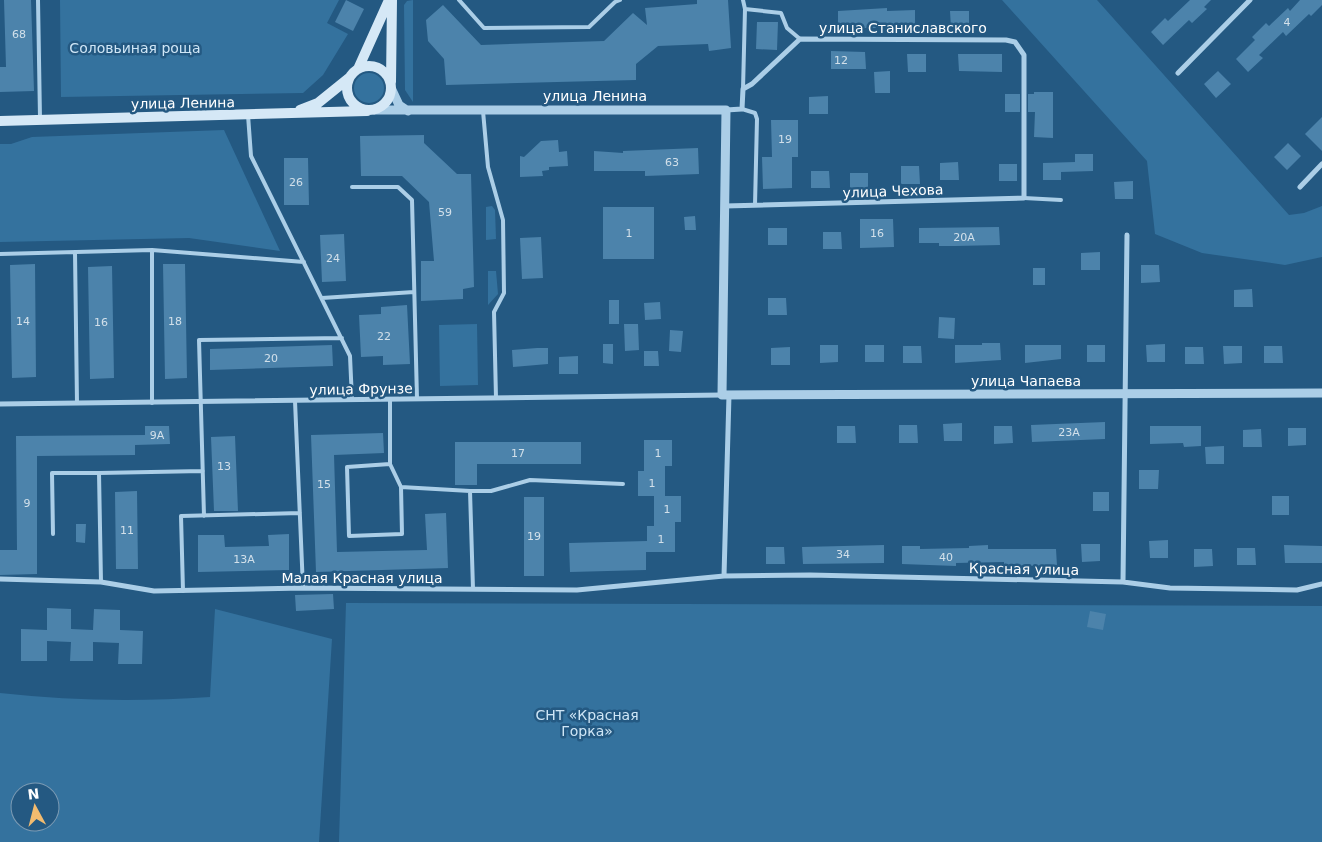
<svg xmlns="http://www.w3.org/2000/svg" width="1322" height="842" viewBox="0 0 1322 842" font-family="'DejaVu Sans',sans-serif">
<rect width="100%" height="100%" fill="#245982"/>
<!-- green -->
<path fill="#34729e" fill-rule="evenodd" d="M60,0H339L327,23L348,34L323,75L303,93L61,97Z
M413,0V102L405,90L404,5L407,1Z
M1002,0H1097L1289,215L1304,213L1322,206V257L1285,265L1202,253L1155,234L1147,161Z
M354 88a15 15 0 1 1 30 0a15 15 0 1 1-30 0Z
M224,130L280,251L189,238L0,242V144H11L32,137Z
M492,206L495,210L496,239L486,240V207Z
M488,271H496L498,294L488,305Z
M477,324L478,385L440,386L439,325Z
M346,603L1322,606V842H339Z
M215,609L332,639L319,842H0V693C70,701 140,702 210,697ZM20,792H50V822H20Z"/>
<!-- building -->
<path fill="#4c83ab" d="M4,0H31L34,91L0,92V67H6Z
M346,0L364,9L353,31L335,22Z
M697,0H728L731,48L709,51L708,44L658,46L636,64V80L446,85L444,59L428,41L426,20L443,5L481,45L604,41L633,13L647,25L645,8L697,4Z
M1190,0H1211L1204,7L1207,9L1192,23L1189,20L1163,45L1151,32L1165,18L1168,21Z
M1300,0H1322V5L1311,16L1309,14L1286,36L1283,32L1259,55L1263,58L1248,72L1236,59L1255,40L1252,37L1266,23L1269,26L1288,8L1290,11Z
M887,8V11L915,10V28H838V11Z
M950,11H969V28H951Z
M757,22H778L777,50L756,49Z
M831,51L865,52L866,69H831Z
M907,54H926V72H908Z
M958,54H1002V72L959,71Z
M890,71V93H875L874,72Z
M1218,71L1231,84L1216,98L1204,84Z
M1034,92H1053V138L1034,137L1035,112H1028V94H1034Z
M1005,94H1020V112H1005Z
M828,96V114H809V97Z
M1322,117V151L1305,134Z
M771,120H798V157H792V188L763,189L762,157H772Z
M424,135V143L457,174H471L474,287L463,289V299L421,301V261H434L429,202L402,176H361L360,136Z
M558,140L559,152L567,151L568,166L549,167V170L542,171L543,176L520,177V156L524,157L541,141Z
M1288,143L1301,156L1287,170L1274,157Z
M698,148L699,174L645,176V171H594V151L623,153V151Z
M1075,154H1093V171L1061,172V180H1043V163L1075,162Z
M284,158H308L309,205H284Z
M958,162L959,180H940V163Z
M999,164H1017V181H999Z
M901,166H919L920,184H901Z
M811,171H829L830,188H811Z
M850,173H868V190H850Z
M1133,181V199H1115L1114,182Z
M603,207H654V259H603Z
M695,216L696,230H685L684,217Z
M860,219H893L894,247L860,248Z
M999,227L1000,245L955,246H939V243H919V228Z
M768,228H787V245H768Z
M823,232H841L842,249H823Z
M344,234L346,281L322,282L320,235Z
M541,237L543,278L522,279L520,238Z
M1100,252V270H1081V253Z
M35,264L36,377L12,378L10,265Z
M163,264H185L187,378L165,379Z
M1141,265H1159L1160,282L1141,283Z
M112,266L114,378L90,379L88,267Z
M1033,268H1045V285H1033Z
M1252,289L1253,307H1234V290Z
M768,298H786L787,315H768Z
M609,300H619V324H609Z
M660,302L661,319L645,320L644,303Z
M407,305L410,364L383,365V356L361,357L359,315L381,314V307Z
M939,317L955,318L954,339L938,338Z
M624,324H638L639,350L625,351Z
M670,330L683,331L681,352L669,351Z
M982,343H1000L1001,360L955,363V345H982Z
M603,344H613V364L603,363Z
M1165,344V362H1147L1146,345Z
M332,345L333,366L210,370V349Z
M820,345H838V362L820,363Z
M865,345H884V362H865Z
M1025,345H1061V359L1025,363Z
M1087,345H1105V362H1087Z
M903,346H921L922,363H903Z
M1223,346H1242V363L1224,364Z
M1264,346H1282L1283,363H1264Z
M790,347V365H771V348Z
M1185,347H1203L1204,364H1185Z
M537,348H548V364L513,367L512,350Z
M644,351H658L659,366H644Z
M578,356V374H559V357Z
M1105,422V439L1032,442L1031,425Z
M962,423V441H944L943,424Z
M899,425H917L918,443H899Z
M145,426H169L170,444L135,445V455L37,456V574L0,575V550H17L16,436L145,435Z
M837,426H855L856,443H837Z
M994,426H1012L1013,443L994,444Z
M1150,426H1201V446L1184,447L1183,443L1150,444Z
M1288,428H1306V445L1288,446Z
M1261,429L1262,447H1243V430Z
M383,433L384,453L334,455L337,552L427,550L425,514L446,513L448,568L316,572L311,435Z
M235,436L238,511H214L211,437Z
M644,440H672V466H665V496H681V522H675V552H646V570L570,572L569,543L647,541V526H654V496H638V471H644Z
M455,442H581V464H477V485H455Z
M1224,446V464H1206L1205,447Z
M1139,470H1159L1158,489H1139Z
M137,491L138,569H116L115,492Z
M1093,492H1109V511H1093Z
M1272,496H1289V515H1272Z
M524,497H544V576H524Z
M76,524H86L85,543L76,542Z
M289,534V570L198,572V535H224L225,547L269,546L268,535Z
M1168,540V558H1150L1149,541Z
M1081,544H1100V561L1082,562Z
M884,545V563L803,564L802,547Z
M988,545V549H1056L1057,566H1004V562L956,563V566L902,564V546H920V549L969,548V546Z
M1284,545L1322,546V563H1285Z
M766,547H784L785,564H766Z
M1237,548H1255L1256,565H1237Z
M1194,549H1212L1213,566L1194,567Z
M333,594L334,609L296,611L295,595Z
M47,608L71,609V629L93,630L94,609L120,610V630L143,631L142,664H118L119,643L93,642V661H70L71,642L47,641V661H21V629L47,630Z
M1090,611L1106,614L1103,630L1087,627Z"/>
<g fill="none" stroke-linecap="round" stroke-linejoin="round">
<!-- service -->
<path stroke="#abcee7" stroke-width="4" d="M38,0L40,118
M459,0L484,28L589,27L615,2L620,0
M743,0L745,9L781,13L787,28L800,39
M743,89L745,9
M742,109L755,113L757,119L755,205
M483,111L488,167L503,220L504,293L494,312L496,398
M248,115L251,156L350,356L352,400
M352,187H398L412,200L417,399
M1024,198L1061,200
M75,252L77,403
M0,254L152,250L304,262
M322,298L414,292
M390,399V464
M295,401L303,588
M152,403V250
M401,487L390,464L347,467L349,536L402,534L401,487L470,491L473,589
M470,491H491L530,480L623,484
M204,516L199,340L342,338
M53,534L52,473H99
M101,582L99,473L203,471
M183,591L181,516L300,513"/>
<!-- minor -->
<path stroke="#abcee7" stroke-width="5" d="M1178,73L1250,0
M1300,187L1322,164
M725,206L1024,198V55L1015,42L1006,40L800,39L752,84L743,89L742,109L726,110
M0,404L722,395
M724,576L729,395
M0,579L101,582L154,591L303,588L577,590L724,576L810,575L1123,582L1170,588L1297,590L1322,584
M1123,582L1127,235"/>
<!-- tertiary -->
<path stroke="#abcee7" stroke-width="9" d="M392,90L399,105L408,111
M375,110H726L722,395L1322,393"/>
<!-- secondary -->
<path stroke="#d5e8f6" stroke-width="10" d="M347 88a22 22 0 1 1 44 0a22 22 0 1 1-44 0Z
M358,69L389,0
M391,82L392,0
M300,110L318,103L349,78
M0,121L367,111"/>
</g>
<g text-anchor="middle" stroke-width="5" stroke-linejoin="round" paint-order="stroke">
<!-- number labels -->
<g font-size="11" fill="#d2e0ea">
<text x="1287" y="26">4</text>
<text x="19" y="38">68</text>
<text x="841" y="64">12</text>
<text x="785" y="143">19</text>
<text x="672" y="166">63</text>
<text x="296" y="186">26</text>
<text x="445" y="216">59</text>
<text x="629" y="237">1</text>
<text x="877" y="237">16</text>
<text x="964" y="241">20А</text>
<text x="333" y="262">24</text>
<text x="23" y="325">14</text>
<text x="175" y="325">18</text>
<text x="101" y="326">16</text>
<text x="384" y="340">22</text>
<text x="271" y="362">20</text>
<text x="1069" y="436">23А</text>
<text x="157" y="439">9А</text>
<text x="518" y="457">17</text>
<text x="658" y="457">1</text>
<text x="224" y="470">13</text>
<text x="652" y="487">1</text>
<text x="324" y="488">15</text>
<text x="27" y="507">9</text>
<text x="667" y="513">1</text>
<text x="127" y="534">11</text>
<text x="534" y="540">19</text>
<text x="661" y="543">1</text>
<text x="843" y="558">34</text>
<text x="946" y="561">40</text>
<text x="244" y="563">13А</text>
</g>
<!-- street labels -->
<g font-size="14" fill="#fff" stroke="#245982">
<text x="903" y="33">улица Станиславского</text>
<text x="595" y="101">улица Ленина</text>
<text transform="translate(183 103) rotate(-1)" y="5">улица Ленина</text>
<text transform="translate(893 191) rotate(-2)" y="5">улица Чехова</text>
<text x="1026" y="386">улица Чапаева</text>
<text transform="translate(361 389) rotate(-1)" y="5">улица Фрунзе</text>
<text transform="translate(1024 569) rotate(1)" y="5">Красная улица</text>
<text x="362" y="583">Малая Красная улица</text>
</g>
<!-- park labels -->
<g font-size="14" fill="#cfe6f6" stroke="#245982">
<text x="135" y="53">Соловьиная роща</text>
<text x="587" y="720">СНТ «Красная<tspan x="587" dy="16">Горка»</tspan></text>
</g>
</g>
<!-- north arrow -->
<g transform="translate(35 807) rotate(353)"><circle r="24" fill="#245982" stroke="#7c9bb4"/>
<path d="M0-4L9 19L0 12L-9 19Z" fill="#f2bb6f"/>
<text y="-8" font-size="14" font-weight="bold" text-anchor="middle" fill="#ffffff">N</text>
</g>
</svg>
